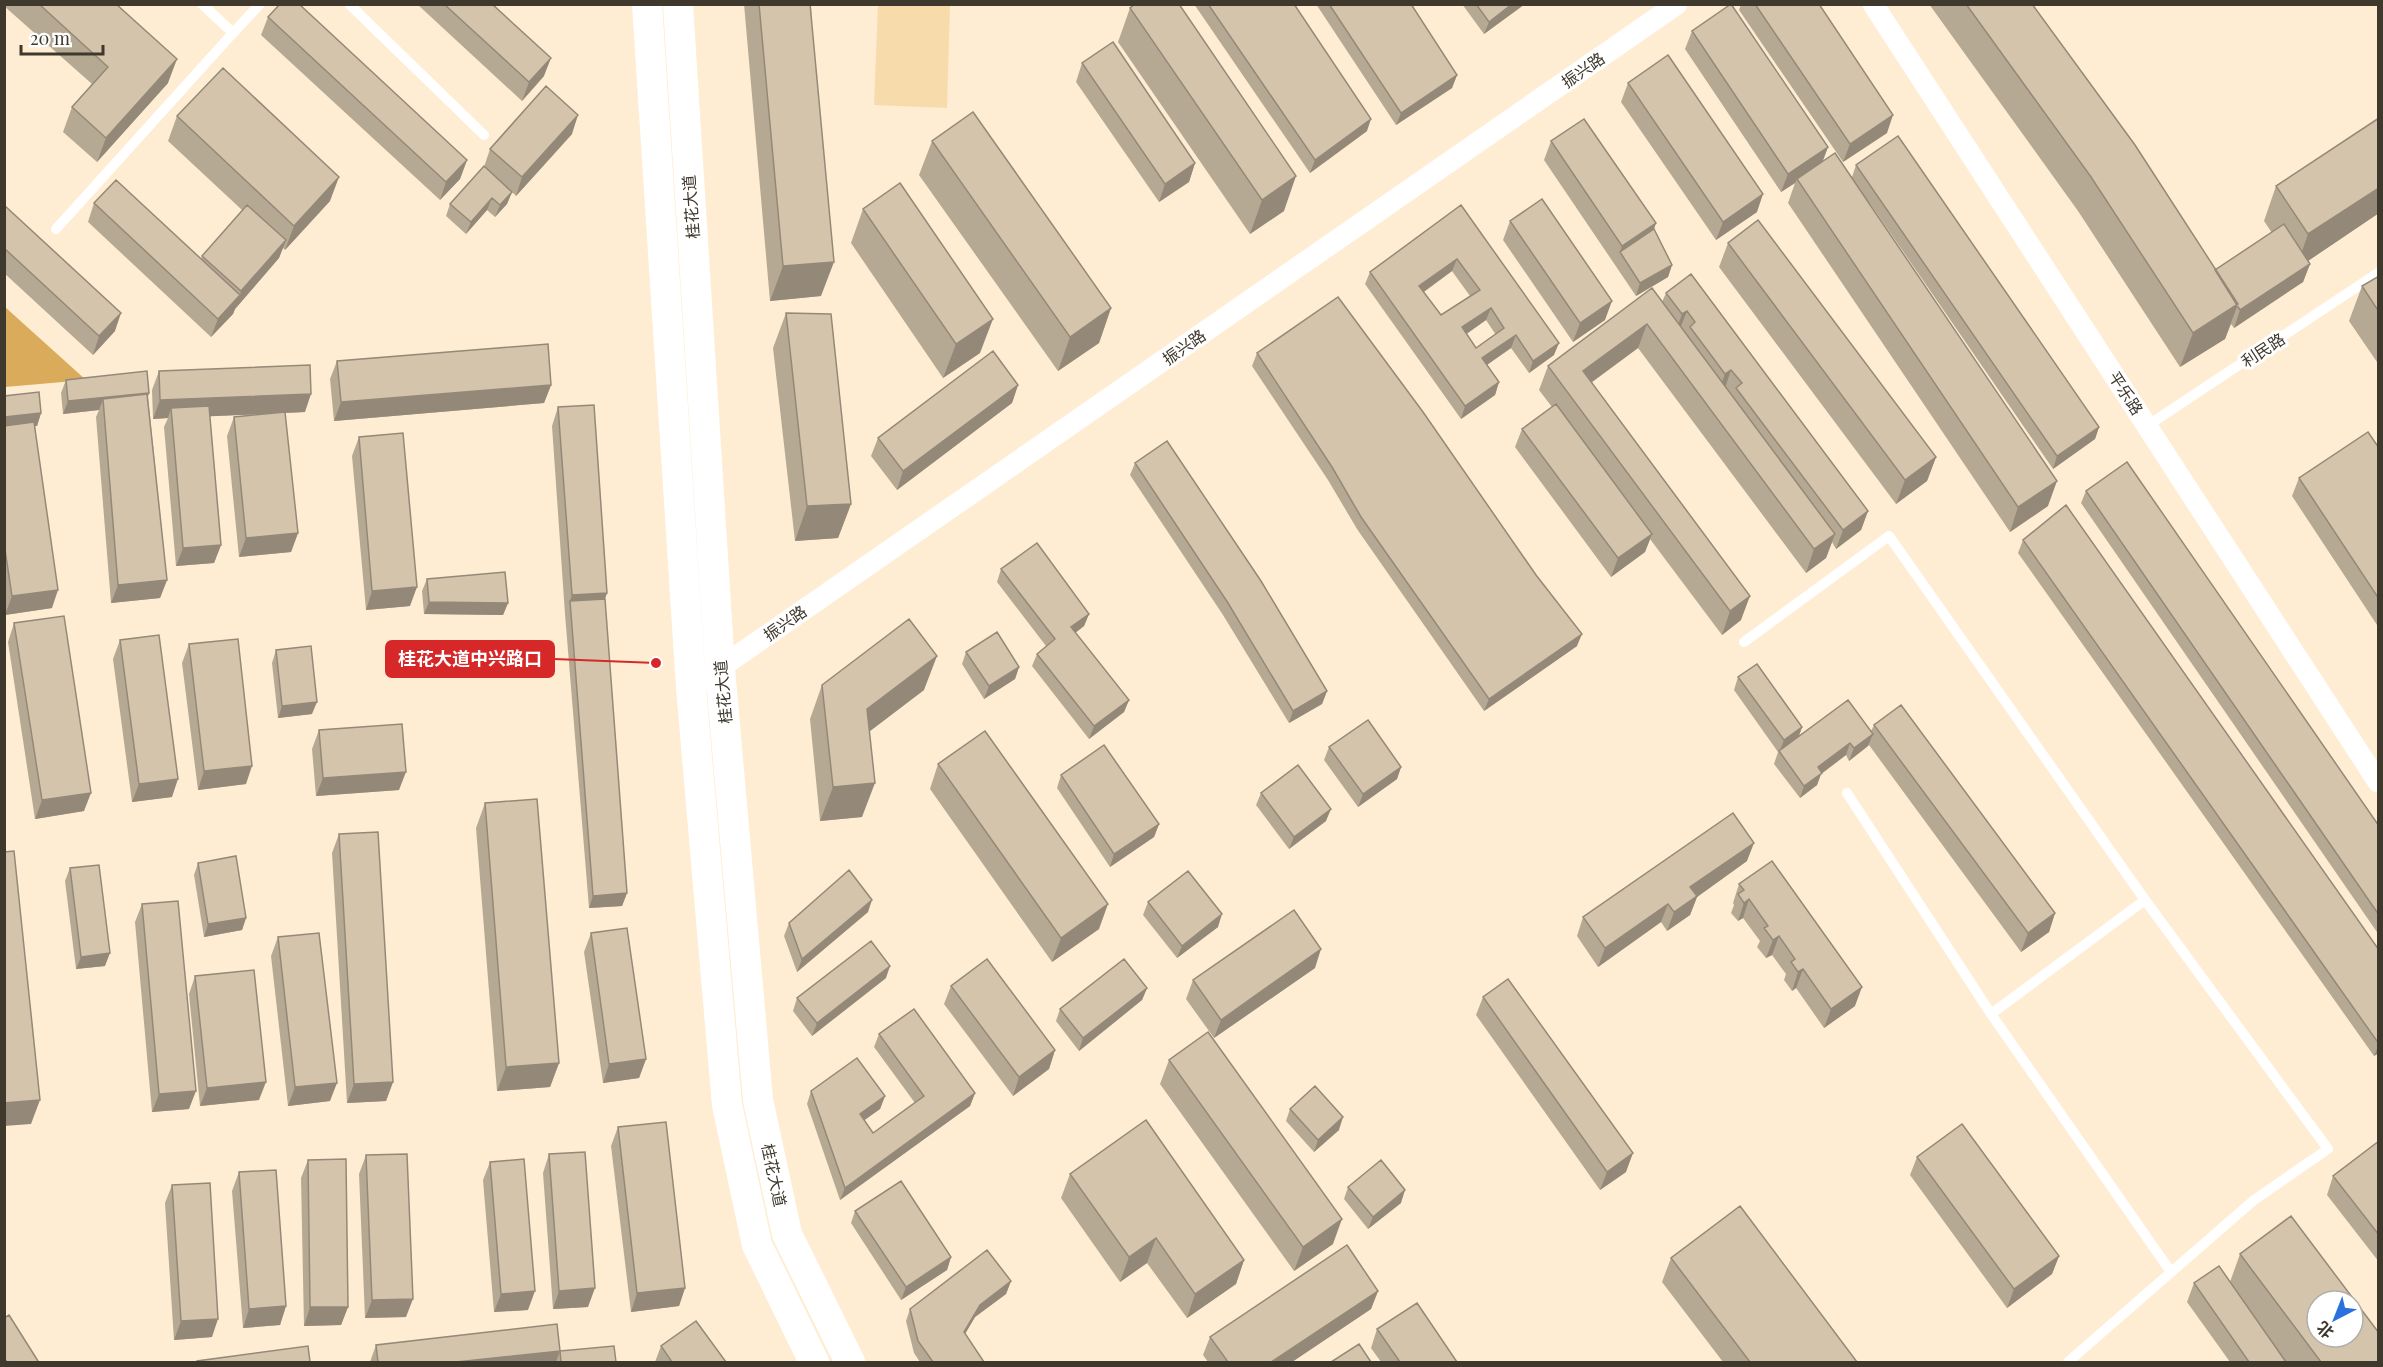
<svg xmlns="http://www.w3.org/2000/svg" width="2383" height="1367" viewBox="0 0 2383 1367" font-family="'Playfair Display','Noto Sans SC',serif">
<rect width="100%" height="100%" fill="#feedd3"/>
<!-- green -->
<path fill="#f8dbab" d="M878,5H950L947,108L874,105Z"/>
<!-- forest -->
<path fill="#daab5b" d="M5,307L86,380L5,387Z"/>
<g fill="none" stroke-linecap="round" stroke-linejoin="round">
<!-- lane -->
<path stroke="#fff" stroke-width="10" d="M202,4L233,33L260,4
M349,4L484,135
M56,229L233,33
M2147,426L2378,273
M1744,642L1889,536L2145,900L2328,1149L2254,1200L2068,1362
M1847,793L1991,1014
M2145,900L1991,1014L2171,1272"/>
<!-- street -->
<path stroke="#fff" stroke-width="21" d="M1873,4L2378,782
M691,688L1677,4"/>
<!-- secondary -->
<path stroke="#fff" stroke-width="30" d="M647,4L691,688L727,1105L757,1245L814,1362
M678,4L720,668L758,1100L787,1234L850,1362"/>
</g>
<!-- wall -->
<path fill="#b6a993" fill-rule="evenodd" d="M4,4H116L168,83L97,162L63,132L72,107L92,84L4,6Z
M417,4H492L544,76L522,101Z
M744,4H811L821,296L770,301Z
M1194,4H1294L1367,131L1310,173Z
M1316,4H1411L1457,75L1452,88L1396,125Z
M1462,4H1525L1484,34Z
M1741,4H1819L1887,133L1843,162L1739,10Z
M1929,4H2032L2215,270L2272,233L2264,221L2276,186L2379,118V213L2308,261L2310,264L2303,282L2234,328L2231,324L2225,339L2180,367L2078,211Z
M1130,8L1284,211L1250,234L1118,42Z
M268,17L467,160L460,179L440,200L261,35Z
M1692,31L1828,147L1822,162L1852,177L1856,165L2099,427L2095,439L2053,469L1869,202L2048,506L2010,532L1788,203L1795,183L1781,192L1685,49Z
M1082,63L1195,163L1189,182L1159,202L1076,82Z
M1628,83L1757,212L1716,240L1621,102Z
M177,116L330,201L285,250L283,248L279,258L235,309L233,314L211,337L88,222L94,203L201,259L202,256L242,210L168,141Z
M572,134L516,196L512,192L507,204L495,217L487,210L466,234L446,216L450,204L484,167L490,149Z
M932,141L1111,308L1099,343L1058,371L919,175Z
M1551,141L1656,223L1654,229L1672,265L1668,277L1636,296L1544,160Z
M4,205L115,331L93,355L4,273Z
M1461,205L1554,355L1529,373L1511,348L1487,365L1499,382L1495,395L1461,419L1365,284L1370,272ZM1452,271L1470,296L1441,315L1424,292ZM1486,320L1496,335L1476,348L1466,334Z
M863,209L980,353L943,378L851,243Z
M1510,221L1605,320L1573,342L1503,240Z
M1728,243L1936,457L1927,481L1896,504L1719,267Z
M1691,274L1868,511L1861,530L1836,549L1832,542L1826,558L1806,573L1638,348L1591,383L1741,620L1722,635L1650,539L1645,552L1611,577L1515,447L1522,429L1552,407L1539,390L1548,366L1662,302L1666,293Z
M2379,276V365L2349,321L2362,286Z
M786,313L851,504L838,538L795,541L773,348Z
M1257,353L1577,646L1484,711L1357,529L1328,480L1252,366Z
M337,361L551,385L544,403L334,421L330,379Z
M159,371L305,412L285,413L298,533L291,552L239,557L227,436L234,417L273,414L210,416L221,545L214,563L176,566L164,427L168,418L153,419L152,390Z
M66,380L149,393L148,397L167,580L160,598L111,603L96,417L99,410L63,414L61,393Z
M1018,385L1012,403L897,490L871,456L878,438Z
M4,396L41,413L37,426H35L52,608L5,615L4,608Z
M558,407L607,593L605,599L627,893L622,906L589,908L565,614L552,426Z
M359,437L410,606L366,610L352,456Z
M2379,448V628L2292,496L2299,478Z
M1135,463L1327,691L1322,704L1289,723L1223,615L1130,475Z
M2086,491L2379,826V935L2081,503Z
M2023,540L2379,950V1053L2374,1056L2018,553Z
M1001,569L1089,614L1084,626L1075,633L1129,700L1124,712L1089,739L1032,666L1037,654L1046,646L997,582Z
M427,579L508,603L503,615L424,614L422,591Z
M14,623L84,811L35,819L8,642Z
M120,640L172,797L132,802L113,659Z
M189,644L246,784L198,790L182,663Z
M276,650L312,714L278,718L272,663Z
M966,652L1019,667L1015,679L984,699L962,664Z
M1738,677L1802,727L1799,737L1871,731L1874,725L2055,913L2049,932L2021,952L1869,745L1849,761L1846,755L1821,774L1817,785L1800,798L1774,764L1778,752L1734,690Z
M822,685L924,690L869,732L862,817L820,821L810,719Z
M319,730L399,790L316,796L312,749Z
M1329,747L1401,767L1397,779L1358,807L1324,760Z
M938,764L1099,929L1052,962L930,789Z
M1061,775L1159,824L1154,837L1110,867L1057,788Z
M1261,793L1326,821L1289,849L1256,805Z
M485,803L559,1063L550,1087L497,1091L476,828Z
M339,834L393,1082L386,1101L347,1103L332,853Z
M1747,861L1697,897L1690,915L1667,931L1661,922L1598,967L1577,936L1583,917Z
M198,863L246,918L242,930L204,937L194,875Z
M70,868L105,966L76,969L65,881Z
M1739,884L1855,1006L1824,1028L1796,988L1792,991L1784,980L1786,974L1772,955L1766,958L1757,947L1760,941L1743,918L1738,921L1731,913L1734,905L1733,903Z
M1148,902L1218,927L1177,958L1143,915Z
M142,904L189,1109L152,1112L135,922Z
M868,912L797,972L784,936L789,923Z
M591,933L646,1059L639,1078L603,1083L584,952Z
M278,937L330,1101L288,1106L271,956Z
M1315,968L1214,1038L1186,999L1193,980Z
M195,976L259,1100L200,1106L189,994Z
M886,978L812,1036L793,1011L797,998Z
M951,986L1055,1050L1049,1069L1013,1096L944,1004Z
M1147,988L1142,1000L1079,1051L1056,1021L1060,1009Z
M1483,997L1626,1172L1600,1190L1476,1015Z
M879,1034L975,1093L970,1106L840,1200L807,1104L811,1091L885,1096L880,1109L864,1120L873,1133L915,1103L874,1047Z
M1169,1060L1333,1244L1294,1271L1160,1084Z
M1290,1109L1339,1130L1314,1152L1286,1121Z
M618,1127L685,1288L679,1306L631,1312L611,1146Z
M2379,1141V1262L2327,1195L2333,1176Z
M549,1154L588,1307L553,1309L543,1173Z
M366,1155L406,1317L365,1318L359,1174Z
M1917,1157L2059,1256L2052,1274L2007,1308L1910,1175Z
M308,1160L348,1307L341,1325L304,1326L301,1178Z
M490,1162L528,1310L494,1312L483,1180Z
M239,1172L286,1306L280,1325L243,1328L232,1191Z
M1070,1174L1244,1260L1236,1284L1187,1318L1147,1263L1120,1282L1061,1198Z
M172,1185L212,1337L174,1340L165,1203Z
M1348,1187L1401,1203L1368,1229L1344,1199Z
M855,1211L951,1257L947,1270L901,1300L851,1223Z
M2240,1254L2379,1362H2230L2187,1302L2194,1283L2230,1282Z
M1671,1258L1857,1362H1723L1662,1282Z
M1011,1281L1006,1294L975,1317L965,1334L984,1362H920L914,1353L906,1321L910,1309Z
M1378,1291L1371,1309L1292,1362H1208L1203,1355L1210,1337Z
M1377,1329L1457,1362H1381L1371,1348Z
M376,1345L560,1351L616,1362H370Z
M661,1346L726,1362H655Z"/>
<!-- shaded-wall -->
<path fill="#948978" d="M1512,4H1525L1484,34L1489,22Z
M551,58L544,76L522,101L529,82Z
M177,59L168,83L97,162L106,138Z
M1457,75L1452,88L1396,125L1401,113Z
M578,115L572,134L516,196L522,177Z
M1893,115L1887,133L1843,162L1850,144Z
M1371,119L1367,131L1310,173L1315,160Z
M1828,147L1821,166L1797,179L1795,183L1781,192L1788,174Z
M467,160L460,179L440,200L446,182Z
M1195,163L1189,182L1159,202L1165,184Z
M1296,176L1284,211L1250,234L1262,200Z
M339,177L330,201L285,250L294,226Z
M2379,188V213L2296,269L2308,234Z
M512,192L507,204L495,217L500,205Z
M1763,194L1757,212L1716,240L1723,222Z
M492,198L487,210L466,234L471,222Z
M1656,223L1649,242L1620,252L1622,246Z
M286,240L279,258L235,309L233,314L211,337L218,319L240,295L241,291Z
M1457,259L1452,271L1415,298L1419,286Z
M834,262L821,296L770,301L783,266Z
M2310,264L2303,282L2234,328L2240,310Z
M1672,265L1668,277L1636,296L1640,283Z
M1612,301L1605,320L1573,342L1580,323Z
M2238,304L2225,339L2180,367L2193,333Z
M1111,308L1099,343L1058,371L1070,337Z
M1491,308L1486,320L1458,340L1462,327Z
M1687,311L1680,329L1675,333L1682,314Z
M121,313L115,331L93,355L99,336Z
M993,319L980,353L943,378L956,344Z
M1647,324L1638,348L1574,395L1583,371Z
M1516,335L1511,348L1478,371L1482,358Z
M1559,343L1554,355L1529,373L1533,361Z
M1731,370L1725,388L1718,393L1725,374Z
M1499,382L1495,395L1461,419L1465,406Z
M551,385L544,403L334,421L341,402Z
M1018,385L1012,403L897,490L903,471Z
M149,393L144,405L103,399L99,410L63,414L68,401Z
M311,394L305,412L172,418L171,408L168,418L153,419L160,400Z
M41,413L37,426L4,429V417Z
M2099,427L2095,439L2053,469L2057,456Z
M1936,457L1927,481L1896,504L1905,480Z
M2057,481L2048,506L2010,532L2018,507Z
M851,504L838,538L795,541L807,506Z
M1868,511L1861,530L1836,549L1843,530Z
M298,533L291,552L239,557L246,538Z
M1652,534L1645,552L1611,577L1618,558Z
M1835,534L1826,558L1806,573L1814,549Z
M221,545L214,563L176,566L183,548Z
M167,580L160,598L111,603L118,585Z
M417,587L410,606L366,610L372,591Z
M58,590L52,608L5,615L12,596Z
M607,593L600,612L570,601L572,595Z
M1750,596L1741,620L1722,635L1730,611Z
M429,602L508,603L503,615L424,614Z
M1089,614L1084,626L1066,640L1071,627Z
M1582,634L1577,646L1484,711L1489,699Z
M937,656L924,690L854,743L867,709Z
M1019,667L1015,679L984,699L989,686Z
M1327,691L1322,704L1289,723L1293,711Z
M1129,700L1124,712L1089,739L1094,726Z
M317,702L312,714L278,718L282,706Z
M1802,727L1797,740L1779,753L1784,740Z
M1873,734L1868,746L1849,761L1854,748Z
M1850,743L1846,755L1821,774L1817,785L1800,798L1804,786L1818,767Z
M252,766L246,784L198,790L204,771Z
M1401,767L1397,779L1358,807L1363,794Z
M406,772L399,790L316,796L323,778Z
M178,779L172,797L132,802L139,784Z
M875,783L862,817L820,821L833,787Z
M91,793L84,811L35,819L42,800Z
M1331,809L1326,821L1289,849L1294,837Z
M1159,824L1154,837L1110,867L1114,854Z
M1754,843L1747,861L1697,897L1690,915L1667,931L1674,912L1690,887Z
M627,893L622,906L589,908L593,896Z
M1749,899L1743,918L1738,921L1744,903Z
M872,900L868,912L797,972L802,959Z
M1108,904L1099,929L1052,962L1061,938Z
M1668,904L1661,922L1598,967L1605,948Z
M2055,913L2049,932L2021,952L2028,933Z
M1222,914L1218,927L1177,958L1182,946Z
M246,918L242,930L204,937L208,924Z
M1779,936L1772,955L1766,958L1773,940Z
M1321,949L1315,968L1214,1038L1221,1020Z
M110,953L105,966L76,969L81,957Z
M890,966L886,978L812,1036L817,1023Z
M1803,969L1796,988L1792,991L1798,972Z
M1862,987L1855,1006L1824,1028L1831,1009Z
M1147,988L1142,1000L1079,1051L1083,1038Z
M2379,1044V1053L2374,1056Z
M1055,1050L1049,1069L1013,1096L1019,1077Z
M646,1059L639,1078L603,1083L609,1064Z
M559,1063L550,1087L497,1091L506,1067Z
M266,1082L259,1100L200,1106L207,1088Z
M393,1082L386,1101L347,1103L354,1084Z
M337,1083L330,1101L288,1106L295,1087Z
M196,1091L189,1109L152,1112L159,1094Z
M975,1093L970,1106L840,1200L845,1188Z
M885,1096L880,1109L855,1127L860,1114Z
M40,1100L31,1124L4,1126V1103Z
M1343,1117L1339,1130L1314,1152L1318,1140Z
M1633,1153L1626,1172L1600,1190L1607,1172Z
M1405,1190L1401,1203L1368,1229L1373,1217Z
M1342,1219L1333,1244L1294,1271L1303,1247Z
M1156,1238L1147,1263L1120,1282L1129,1257Z
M2059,1256L2052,1274L2007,1308L2014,1289Z
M951,1257L947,1270L901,1300L906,1287Z
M1244,1260L1236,1284L1187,1318L1195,1294Z
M1011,1281L1006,1294L975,1317L959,1344L964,1332L980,1305Z
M595,1288L588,1307L553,1309L559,1291Z
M685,1288L679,1306L631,1312L637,1293Z
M535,1291L528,1310L494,1312L501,1294Z
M1378,1291L1371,1309L1292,1362H1271Z
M413,1299L406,1317L365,1318L372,1300Z
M286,1306L280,1325L243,1328L249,1309Z
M310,1307H348L341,1325L304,1326Z
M218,1319L212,1337L174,1340L181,1321Z
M560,1351L556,1362H456Z"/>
<!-- building -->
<path fill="#d4c4ab" stroke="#948978" stroke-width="1.5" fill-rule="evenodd" d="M39,4H116L177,59L106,138L72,107L108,67Z
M280,4H299L467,160L446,182L268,17Z
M444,4H492L551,58L529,82Z
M759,4H810L834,262L783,266Z
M1135,4H1179L1296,176L1262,200L1130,8Z
M1208,4H1294L1371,119L1315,160Z
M1329,4H1411L1457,75L1401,113Z
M1476,4H1512L1489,22Z
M1731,4L1828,147L1788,174L1692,31Z
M1755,4H1819L1893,115L1850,144Z
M1966,4H2032L2135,145L2238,304L2193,333L2091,177Z
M1113,42L1195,163L1165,184L1082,63Z
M1668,55L1763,194L1723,222L1628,83Z
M223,68L339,177L294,226L177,116Z
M546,86L578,115L522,177L490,149Z
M973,112L1111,308L1070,337L932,141Z
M2379,118V188L2308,234L2276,186Z
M1584,119L1656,223L1622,246L1551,141Z
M1898,136L2099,427L2057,456L1856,165Z
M1835,153L2057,481L2018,507L1797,179Z
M484,166L512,192L500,205L492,198L471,222L450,204Z
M116,180L240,295L218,319L94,203Z
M900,183L993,319L956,344L863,209Z
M1542,199L1612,301L1580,323L1510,221Z
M4,205L121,313L99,336L4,248Z
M247,205L286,240L241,291L202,256Z
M1461,205L1559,343L1533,361L1516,335L1482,358L1499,382L1465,406L1370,272ZM1457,259L1480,290L1441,315L1419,286ZM1491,308L1504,328L1476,348L1462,327Z
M1758,220L1936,457L1905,480L1728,243Z
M2284,224L2310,264L2240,310L2215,270Z
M1654,229L1672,265L1640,283L1620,252Z
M1691,274L1868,511L1843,530L1736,388L1742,383L1731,370L1725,374L1690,327L1695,322L1687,311L1682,314L1666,293Z
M2379,276V312L2362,286Z
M1652,288L1835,534L1814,549L1647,324L1583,371L1750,596L1730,611L1548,366Z
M1338,297L1423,412L1536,575L1582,634L1489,699L1361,517L1332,467L1257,353Z
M786,313L831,314L851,504L807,506Z
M548,344L551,385L341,402L337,361Z
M993,351L1018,385L903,471L878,438Z
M310,365L311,394L160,400L159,371Z
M147,371L149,393L68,401L66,380Z
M39,392L41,413L4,417V396Z
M147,394L167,580L118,585L103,399Z
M1556,404L1652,534L1618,558L1522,429Z
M594,405L607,593L572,595L558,407Z
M209,406L221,545L183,548L171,408Z
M285,412L298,533L246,538L234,417Z
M34,422L58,590L12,596L4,543V426Z
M2368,432L2379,448V599L2299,478Z
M403,433L417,587L372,591L359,437Z
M1167,441L1261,581L1327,691L1293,711L1228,603L1135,463Z
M2127,462L2379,826V915L2086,491Z
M2066,505L2379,950V1044L2023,540Z
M1037,543L1089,614L1071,627L1129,700L1094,726L1037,654L1055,639L1001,569Z
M505,572L508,603L429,602L427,579Z
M605,599L627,893L593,896L570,601Z
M64,616L91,793L42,800L14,623Z
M909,619L937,656L867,709L875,783L833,787L822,685Z
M997,632L1019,667L989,686L966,652Z
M159,635L178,779L139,784L120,640Z
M238,639L252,766L204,771L189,644Z
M311,646L317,702L282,706L276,650Z
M1757,664L1802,727L1784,740L1738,677Z
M1848,700L1873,734L1854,748L1850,743L1818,767L1822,773L1804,786L1779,751Z
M1901,705L2055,913L2028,933L1874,725Z
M1368,720L1401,767L1363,794L1329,747Z
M402,724L406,772L323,778L319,730Z
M985,731L1108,904L1061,938L938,764Z
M1104,745L1159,824L1114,854L1061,775Z
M1298,765L1331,809L1294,837L1261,793Z
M537,799L559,1063L506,1067L485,803Z
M1733,813L1754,843L1690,887L1697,896L1674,912L1668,904L1605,948L1583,917Z
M378,832L393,1082L354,1084L339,834Z
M14,851L40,1100L4,1103V852Z
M236,856L246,918L208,924L198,863Z
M1772,861L1862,987L1831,1009L1803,969L1798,972L1791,962L1795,959L1779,936L1773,940L1764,928L1768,926L1749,899L1744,903L1738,894L1744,890L1739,884Z
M99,865L110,953L81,957L70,868Z
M849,870L872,900L802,959L789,923Z
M1188,871L1222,914L1182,946L1148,902Z
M178,901L196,1091L159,1094L142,904Z
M1294,910L1321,949L1221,1020L1193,980Z
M627,928L646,1059L609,1064L591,933Z
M319,933L337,1083L295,1087L278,937Z
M871,941L890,966L817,1023L797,998Z
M987,959L1055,1050L1019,1077L951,986Z
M1124,959L1147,988L1083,1038L1060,1009Z
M254,970L266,1082L207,1088L195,976Z
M1508,979L1633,1153L1607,1172L1483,997Z
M914,1009L975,1093L845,1188L811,1091L857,1058L885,1096L860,1114L873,1133L924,1096L879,1034Z
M1208,1032L1342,1219L1303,1247L1169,1060Z
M1315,1086L1343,1117L1318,1140L1290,1109Z
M1146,1120L1244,1260L1195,1294L1156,1238L1129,1257L1070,1174Z
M666,1122L685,1288L637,1293L618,1127Z
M1962,1124L2059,1256L2014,1289L1917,1157Z
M2379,1141V1235L2333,1176Z
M585,1152L595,1288L559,1291L549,1154Z
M407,1154L413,1299L372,1300L366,1155Z
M346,1159L348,1307H310L308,1160Z
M524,1159L535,1291L501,1294L490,1162Z
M1381,1160L1405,1190L1373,1217L1348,1187Z
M276,1170L286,1306L249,1309L239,1172Z
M901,1181L951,1257L906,1287L855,1211Z
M210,1183L218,1319L181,1321L172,1185Z
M1740,1206L1857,1362H1750L1671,1258Z
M2291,1216L2379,1333V1362H2321L2240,1254ZM2317,1301H2353V1337H2317Z
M1347,1245L1378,1291L1271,1362H1228L1210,1337Z
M987,1250L1011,1281L980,1305L964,1332L984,1362H933L918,1341L910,1309Z
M2219,1266L2286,1362H2249L2194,1283Z
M1417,1303L1457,1362H1400L1377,1329Z
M9,1315L38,1361L36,1362H7L4,1358V1318Z
M696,1321L726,1362H672L661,1346Z
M557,1324L560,1351L614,1346L616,1362H561L560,1351L456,1362H378L376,1345Z
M1359,1344L1371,1362H1331Z
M308,1346L310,1362H197V1361Z"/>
<g text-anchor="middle" stroke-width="6" stroke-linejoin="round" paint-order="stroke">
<!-- street labels -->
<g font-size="16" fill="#3e382d" stroke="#fff">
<text transform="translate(1583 70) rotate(-35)" y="6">振兴路</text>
<text transform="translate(691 207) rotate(-94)" y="6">桂花大道</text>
<text transform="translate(1184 347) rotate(-35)" y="6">振兴路</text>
<text transform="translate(2263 350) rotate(-33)" y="6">利民路</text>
<text transform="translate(2126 393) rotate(57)" y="6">平乐路</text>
<text transform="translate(785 623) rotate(-35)" y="6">振兴路</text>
<text transform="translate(723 692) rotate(-95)" y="6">桂花大道</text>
<text transform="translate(774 1175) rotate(78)" y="6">桂花大道</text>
</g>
</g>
<!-- callouts -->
<path fill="none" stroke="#d62828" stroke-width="2" d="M656 663L554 659"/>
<circle fill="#d62828" stroke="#fff" stroke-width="2" cx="656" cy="663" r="6"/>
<rect fill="#d62828" stroke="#d62828" stroke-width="2" x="386" y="641" width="168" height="36" rx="6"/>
<g font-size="18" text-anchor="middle" font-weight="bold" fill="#fff">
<text x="470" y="665">桂花大道中兴路口</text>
</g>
<!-- border -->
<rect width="2383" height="1367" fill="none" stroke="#3e382d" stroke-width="12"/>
<!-- north arrow -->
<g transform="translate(2335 1319) rotate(222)"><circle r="28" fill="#ffffff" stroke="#b2afab" stroke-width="1.5"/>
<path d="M0-4.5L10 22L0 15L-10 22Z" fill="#2b71dd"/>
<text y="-9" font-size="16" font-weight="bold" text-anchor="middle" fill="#3e382d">北</text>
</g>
<!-- scale -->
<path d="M21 45v9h82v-9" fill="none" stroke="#3e382d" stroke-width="3"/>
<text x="30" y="45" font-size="18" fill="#3e382d" stroke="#ffffff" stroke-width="4.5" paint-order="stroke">20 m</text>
</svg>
